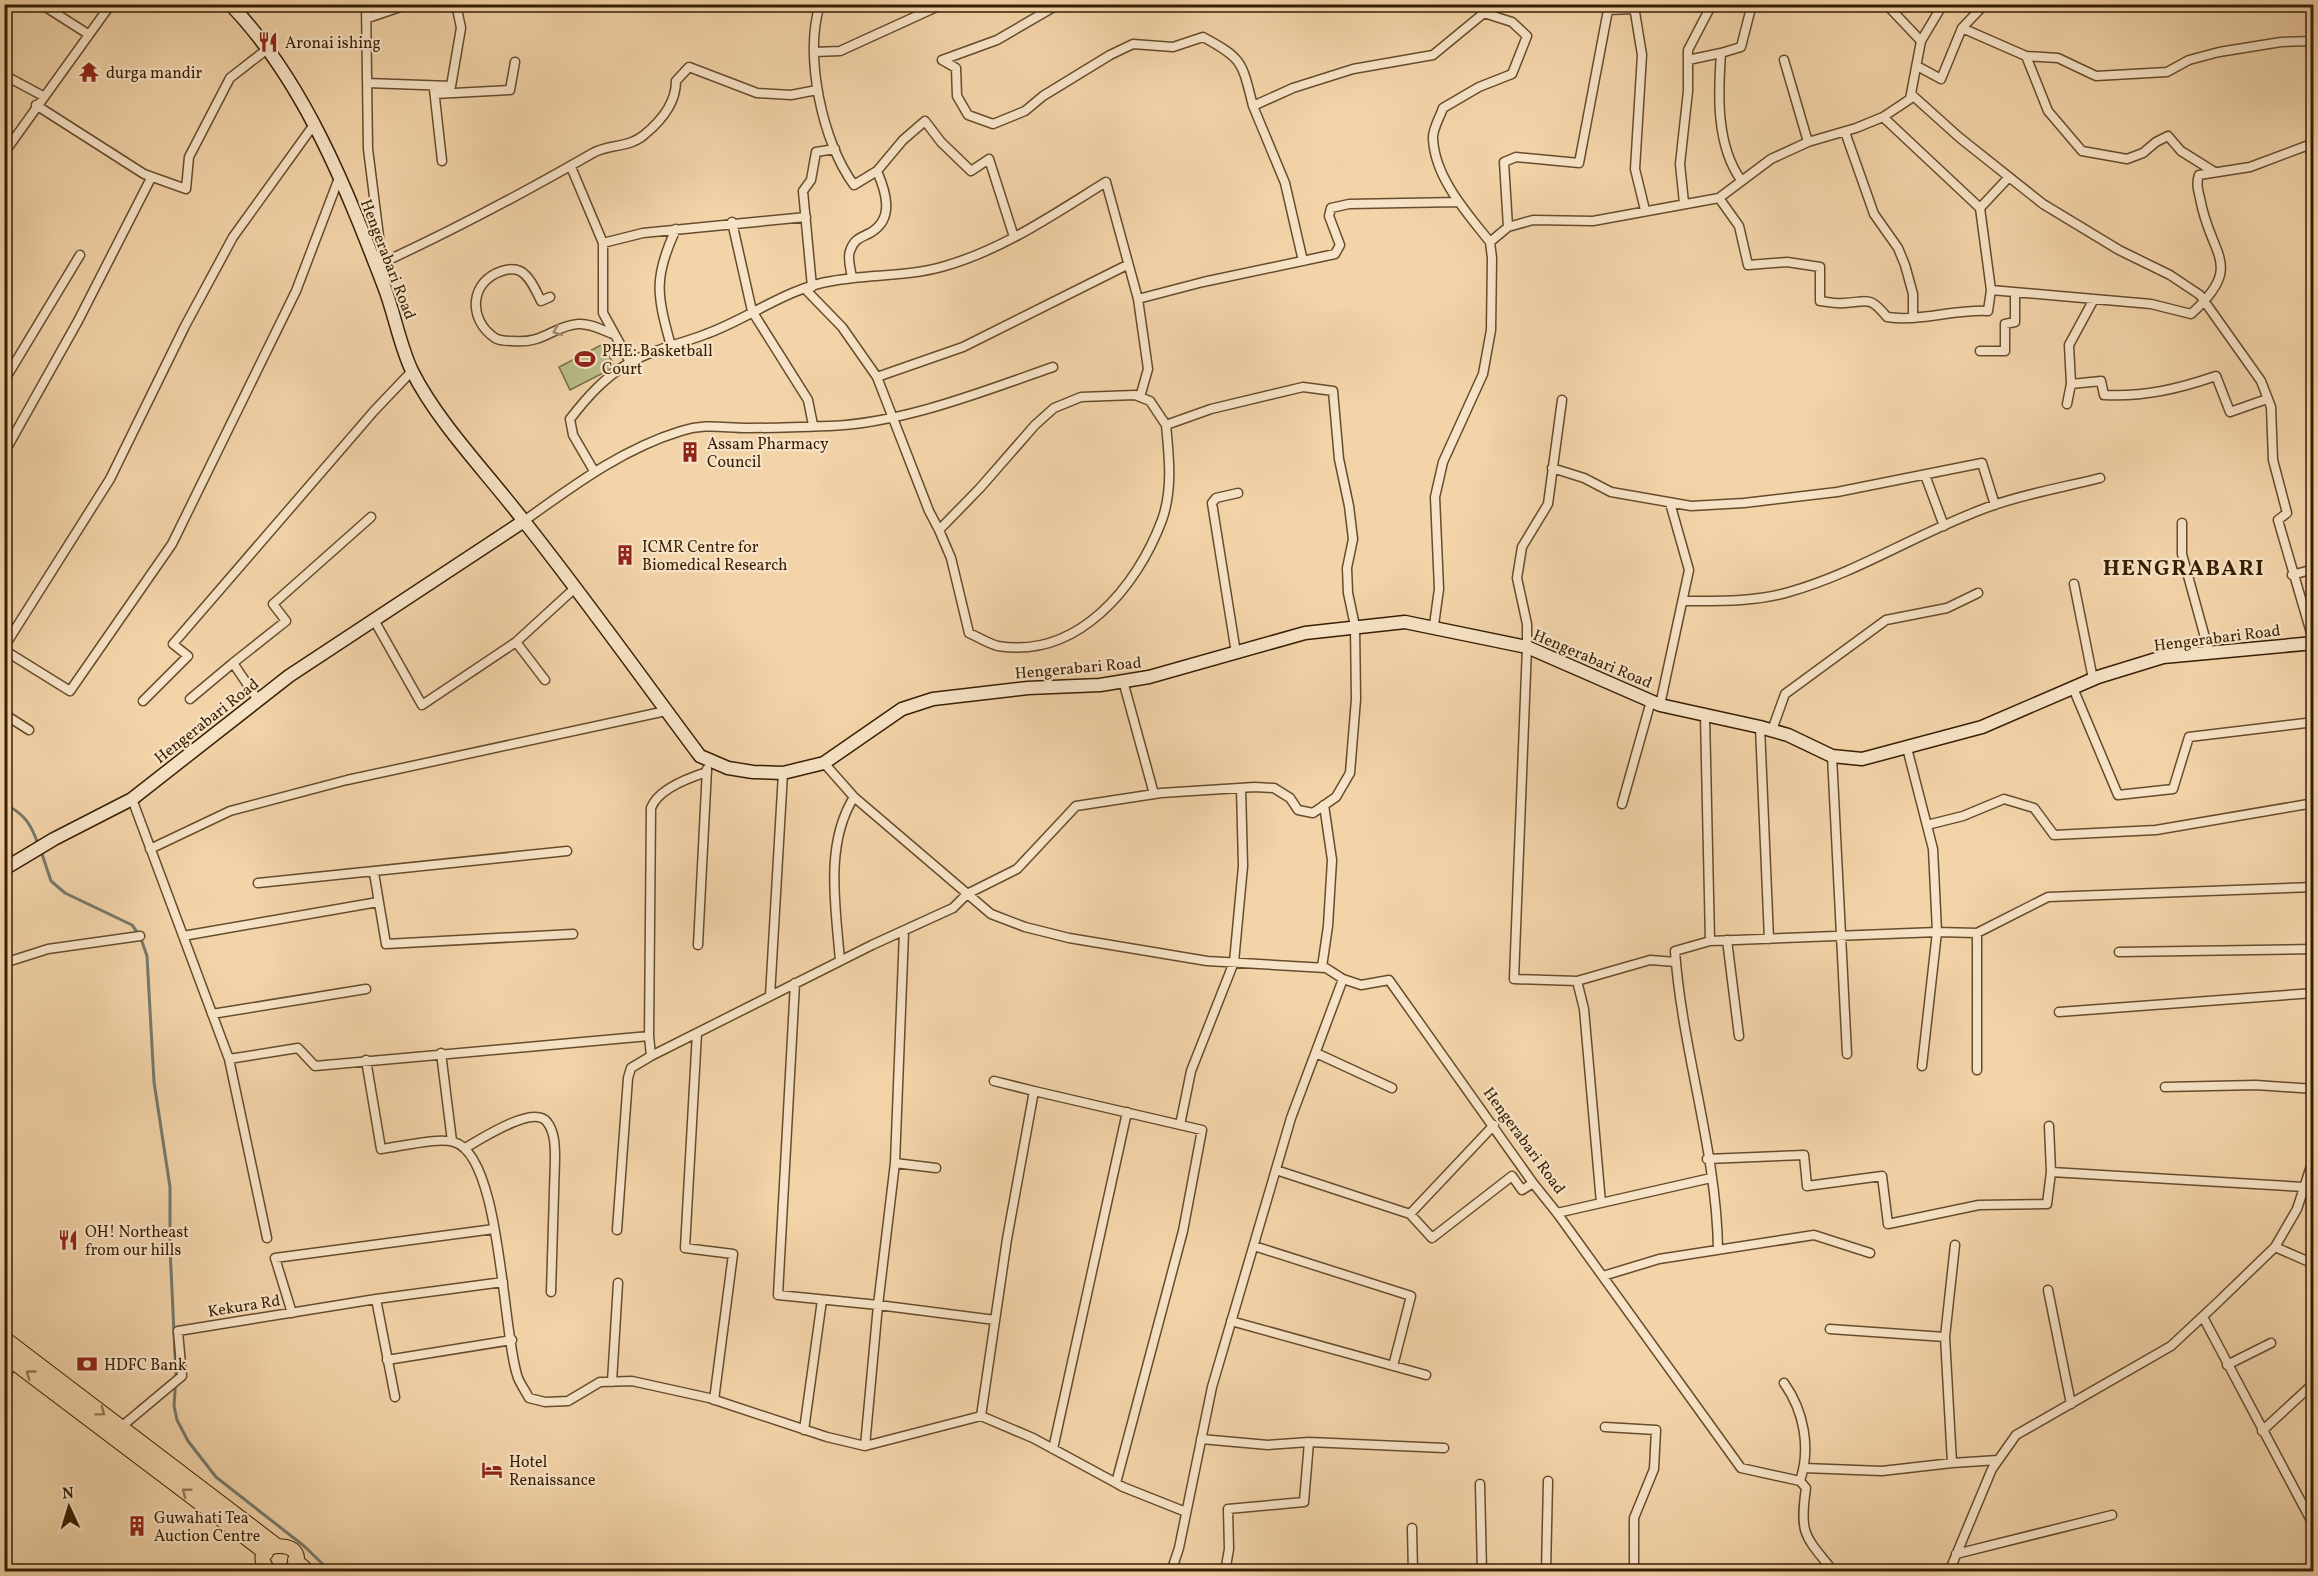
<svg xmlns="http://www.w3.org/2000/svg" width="2318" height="1576" viewBox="0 0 2318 1576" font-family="Vollkorn,serif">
<rect width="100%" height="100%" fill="#f3d4a9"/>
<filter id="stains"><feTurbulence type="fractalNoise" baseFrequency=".00333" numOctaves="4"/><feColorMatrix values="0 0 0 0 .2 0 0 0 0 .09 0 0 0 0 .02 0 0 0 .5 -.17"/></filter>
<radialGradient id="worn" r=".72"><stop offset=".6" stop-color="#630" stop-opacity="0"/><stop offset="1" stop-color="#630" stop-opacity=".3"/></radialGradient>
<!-- green -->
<path fill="#b9bd89" stroke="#786e46" stroke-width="1.5" d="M603,344L615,367L570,390L559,367Z"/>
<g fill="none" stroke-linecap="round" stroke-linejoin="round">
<!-- stream -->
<path stroke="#75796d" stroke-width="3" d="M4,804C24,813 31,824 38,844
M41,851L51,881L65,893L132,925L140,936L147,956L154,1082L170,1187V1247L176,1376L174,1406L177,1420L188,1441L216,1477L304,1546L331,1572"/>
<!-- street casing -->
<g stroke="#664c2c" stroke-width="11">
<path id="street" d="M41,4L88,34
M366,4L368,149L385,284
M820,4C804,56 822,142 854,185L877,171L903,140L925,121L941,142L971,171L989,159L1014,237
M1059,4L997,40L942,60L956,68L957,96L968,115L993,124L1025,111L1043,96L1110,55L1133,44L1173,47L1203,37C1244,59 1242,63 1253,106L1293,88L1353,69L1433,55L1484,13L1512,22L1527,36L1512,74L1479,87L1443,108C1440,117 1432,130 1433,139C1435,178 1467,213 1490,242
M1886,4L1921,41
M1634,6L1642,55L1635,169L1645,210
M368,18L409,4
M1962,28L2026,56L2058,58L2096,76L2167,72L2189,60L2219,52L2281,42L2314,41
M814,52L840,51L943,4
M1721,53L1741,47L1752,4
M2026,56L2048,111L2082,151L2127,159L2143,153L2156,142L2168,136L2181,151L2213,171
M1688,60L1721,53C1718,95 1716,145 1741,180
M1784,60L1808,142
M1917,66L1941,79L1962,28L1985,4
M4,75L43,96
M367,83L451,86L461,28L456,4
M434,89L442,161
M435,94L510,90L515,62
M1911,94L1960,138L2043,204L2119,250L2170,275L2200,295L2261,381L2271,407L2273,460L2287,513L2278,520L2314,643
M36,105L144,174L186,189L189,157L230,78L266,50
M1253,106L1285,183L1303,261
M1883,117L1980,208L1991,290L2151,304L2191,314C2246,264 2210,257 2200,198C2198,190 2196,183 2199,175L2250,167L2314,143
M1845,132L1874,214L1898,248L1905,265L1913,294V318
M4,153L111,4
M571,167L603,243
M1719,198L1739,226L1748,265L1787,262L1820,267V301C1828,302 1836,304 1844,303C1868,302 1869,295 1887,317C1920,322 1954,309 1988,311L1991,290
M1684,203L1680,164L1688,91V50L1712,4
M1980,208L2009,177
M732,222L752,311L808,400L813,425
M1508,227L1504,162L1516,157L1579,163L1608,10L1632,9L1630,4
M384,262C456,229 525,192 593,153C609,144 629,148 644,135C660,122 676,103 676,81L689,67L757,93L791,95L817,90
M852,278C851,270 847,258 850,251C854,239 860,238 870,233C895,219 886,192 877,171
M812,287L803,191L811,180L816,152L835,149
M550,297L541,301C536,291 530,276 520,271C514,268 508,269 502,271C470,281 467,319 495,338C500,341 507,341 513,341C544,344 553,326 578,324C590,323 602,330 613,334
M1138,299L1203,282L1335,254L1340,245L1329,216L1331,208L1349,204L1458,202
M671,346C657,295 653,278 676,229
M1980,351H2005V324L2015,322V293
M630,362L603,313V243L643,233L806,217
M877,377L963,347L1127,265
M4,381L80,255
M2071,384L2069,345L2094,299
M1562,400L1548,504L1522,547L1517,578L1527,624V647L1514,979L1577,981L1584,1009L1601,1203
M2067,404L2071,384L2101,381L2104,395C2144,397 2178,389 2216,376L2230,412L2267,399
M4,453L78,321L151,178
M1552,468L1584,478L1611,492L1691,506L1744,503L1837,492L1982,463L1995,505
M594,471L573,435L570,419C588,396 604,378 629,363C653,349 681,344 706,334C748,319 787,288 832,281C869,274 908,277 945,266C1004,249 1054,214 1106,182L1138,299L1148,369L1140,397
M1925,475L1944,526
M524,521C573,486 622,449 681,431C706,423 723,428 748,428C775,428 803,427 830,426C904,423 984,391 1053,367
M2182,523V554L2209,652
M939,530L951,558L969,633C978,637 989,644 998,646C1078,659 1137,587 1162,520C1173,489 1169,456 1166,425
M2292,575L2314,569
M2074,584L2093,679
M1684,601C1719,601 1755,602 1789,592C1860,572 1924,529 1994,505C2028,493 2065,487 2100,478
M374,620L422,705L516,642L575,588
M1434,625L1439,589L1435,497L1443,462L1483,374L1491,330L1492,258L1490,242L1508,227L1533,220L1593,221L1719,198L1771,159L1808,142L1856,128L1883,117L1910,99L1921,41L1943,4
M516,642L545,680
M4,647L110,479L185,326L233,237L313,126
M4,650L70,691L172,544L296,291L339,178
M1236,653L1212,503L1216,498L1238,493
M233,663L286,621L273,604L371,517
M1123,681L1154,794
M2073,688L2118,795L2173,789L2189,737L2314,722
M190,699L233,663L258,700
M143,701L188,656L173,644L374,411L412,371
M1660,705L1689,570L1670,503
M4,714L29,730
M1705,716L1710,941L1675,951C1682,1050 1717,1152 1718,1250
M1760,727L1769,939
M1772,730L1785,694L1886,620L1947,608L1978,593
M1907,748L1933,849L1937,932L1922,1066
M1832,756L1847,1054
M824,763L854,797L991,914L1025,927L1069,938L1207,961L1326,968L1343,979L1361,985L1389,980L1533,1183L1557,1213L1741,1468L1800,1481L1806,1488C1799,1535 1805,1536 1834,1572
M132,799L229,1059L267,1238
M1622,804L1651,701
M1927,825L1963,816L2004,799L2034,808L2054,835L2156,830L2314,803
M150,849L230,811L347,780L666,711
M374,873L386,944L573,934
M258,883L567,851
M904,932L895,1163L878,1305L995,1320
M1977,933V1070
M183,936L378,902
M1727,940L1739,1036
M1710,941L1937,932L1977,933L2048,897L2314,887
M698,945L707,769
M2119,952L2314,949
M840,961C836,908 824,845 854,797
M4,963L48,949L140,936
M1322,967L1328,926L1332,860L1324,805
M1577,981L1650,960L1676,962
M795,983L778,1295L878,1305L865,1446
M770,996L783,773
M2059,1012L2314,993
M212,1014L366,989
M697,1033L685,1248L733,1254L714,1400
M649,1036L651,808C658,789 688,778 707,772
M441,1053L452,1141
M1316,1053L1392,1088
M229,1059L298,1048L315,1066L649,1036L651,1056L872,945L953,908L967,894L1017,869L1076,806L1161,793L1255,787L1274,788L1290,798L1298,810L1313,813L1336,797L1350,773L1356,699L1355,626L1348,593L1347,568L1353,539L1349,506L1339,459L1333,391L1303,387L1211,409L1166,425L1150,401L1135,395L1081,397L1054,408L1035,425L980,488L939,530L929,511L877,377L842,327L805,289
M366,1060L381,1149C399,1147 438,1137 454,1142C502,1156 502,1334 518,1378C521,1385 526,1392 529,1398L545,1402L568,1401L600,1382L632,1381L709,1398L827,1437L865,1446L981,1416
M994,1081L1034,1091
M2165,1087L2256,1085L2314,1089
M1180,1125L1191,1071L1234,962L1243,866L1241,788
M2049,1126L2051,1172L2304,1187
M465,1148C481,1139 534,1104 547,1122C555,1132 555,1147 555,1159L551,1292
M1707,1159L1804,1155L1807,1186L1882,1176L1888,1224L1979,1205L2047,1204L2051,1172
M895,1163L936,1168
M1276,1170L1410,1214L1494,1125
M1557,1213L1711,1178
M1410,1214L1432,1238L1512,1176L1522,1190L1533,1183
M617,1230L628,1078L631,1068L651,1056
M1254,1246L1411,1296L1393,1366
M2275,1247L2314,1264
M1603,1276L1659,1259L1814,1235L1870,1253
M2048,1290L2071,1404
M292,1313L275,1258L494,1229
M2203,1317L2314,1526
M1231,1321L1426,1375
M1945,1337L1955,1245
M387,1360L512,1340
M2227,1365L2271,1343
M612,1382L618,1283
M1784,1383C1804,1411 1811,1448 1800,1481
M4,1384L12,1360
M395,1397L376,1299L503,1282
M121,1427L182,1376L178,1331L376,1299
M1605,1427L1656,1430L1654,1469L1634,1518V1572
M804,1430L822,1300
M2262,1431L2314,1383
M1201,1439L1268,1445L1309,1442
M1053,1449L1127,1112
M1952,1463L1998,1460
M1804,1468L1882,1471L1952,1463L1945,1337L1830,1329
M1116,1483L1183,1231L1202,1130L1034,1091L1007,1239L981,1416L1033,1438L1116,1483L1123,1487L1186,1512
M1480,1484L1482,1572
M1412,1528L1413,1572
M1956,1554L2112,1515
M1171,1572L1179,1548L1212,1387L1291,1118L1343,979
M1225,1572L1229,1549L1228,1509L1304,1502L1309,1442L1444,1448
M1546,1572L1548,1481
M1817,1572L1828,1565
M1949,1572L1992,1469L2016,1435L2171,1346L2216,1304L2275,1247L2297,1209L2314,1157"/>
</g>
<!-- secondary casing -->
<g stroke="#371e03" stroke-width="15">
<path id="secondary" d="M230,4C305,82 347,190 385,289C395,316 400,346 412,371C438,423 488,474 523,520C584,597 641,677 700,756L728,768L753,772L783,773L824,763L902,709L933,699L1028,688L1100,685L1149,677L1305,633L1405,622L1527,647L1660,705L1760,727L1788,735L1832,756L1862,759L1982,727L2098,677L2163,657L2314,643
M4,869L54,839L132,799L289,676L524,521"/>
</g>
<!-- primary casing -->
<g stroke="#371e03" stroke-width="16">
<path id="primary" d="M4,1338L276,1545
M4,1355L266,1553
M295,1560L309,1572
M270,1572C238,1537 322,1538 289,1572"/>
</g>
<!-- street -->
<use href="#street" stroke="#f7e3c7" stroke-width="8"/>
<!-- secondary -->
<use href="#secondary" stroke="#f7e3c7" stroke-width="12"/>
<!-- primary -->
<use href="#primary" stroke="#f3d4a9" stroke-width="14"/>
</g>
<!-- one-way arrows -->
<defs><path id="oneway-chevron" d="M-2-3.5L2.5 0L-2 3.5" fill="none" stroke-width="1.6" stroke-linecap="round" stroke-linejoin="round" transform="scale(1.5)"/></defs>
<use stroke="#a18a6f" href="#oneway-chevron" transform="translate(557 331) rotate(158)"/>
<g stroke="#957956">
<use href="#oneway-chevron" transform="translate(30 1374) rotate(-144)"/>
<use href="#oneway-chevron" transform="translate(101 1412) rotate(37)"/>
<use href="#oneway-chevron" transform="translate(186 1492) rotate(-142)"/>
</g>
<!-- icons -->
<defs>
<g id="restaurant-bare" transform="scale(1.62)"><path d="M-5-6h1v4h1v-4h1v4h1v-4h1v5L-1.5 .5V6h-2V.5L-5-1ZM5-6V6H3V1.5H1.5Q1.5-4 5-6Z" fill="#8f2418" stroke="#f7e3c7" stroke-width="2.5" paint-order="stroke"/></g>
<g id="temple-bare" transform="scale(1.62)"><path d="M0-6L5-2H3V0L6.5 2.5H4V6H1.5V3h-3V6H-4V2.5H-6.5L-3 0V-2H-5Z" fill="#8f2418" stroke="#f7e3c7" stroke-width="2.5" paint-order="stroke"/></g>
<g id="stadium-bare" transform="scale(1.62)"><path d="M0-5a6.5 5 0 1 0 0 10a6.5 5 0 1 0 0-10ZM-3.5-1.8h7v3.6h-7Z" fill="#8f2418" stroke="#f7e3c7" stroke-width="2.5" paint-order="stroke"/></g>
<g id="building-bare" transform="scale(1.62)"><path d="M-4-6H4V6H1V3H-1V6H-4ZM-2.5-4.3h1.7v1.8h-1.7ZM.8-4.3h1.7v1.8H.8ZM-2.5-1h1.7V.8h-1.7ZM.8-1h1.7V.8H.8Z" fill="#8f2418" stroke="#f7e3c7" stroke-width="2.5" paint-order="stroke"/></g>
<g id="bank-bare" transform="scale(1.62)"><path d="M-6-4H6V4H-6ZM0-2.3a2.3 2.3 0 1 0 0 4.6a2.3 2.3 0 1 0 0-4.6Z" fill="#8f2418" stroke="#f7e3c7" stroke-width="2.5" paint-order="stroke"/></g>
<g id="hotel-bare" transform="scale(1.62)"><path d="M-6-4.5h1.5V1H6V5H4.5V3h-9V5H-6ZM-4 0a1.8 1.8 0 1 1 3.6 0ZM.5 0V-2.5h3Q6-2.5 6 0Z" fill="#8f2418" stroke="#f7e3c7" stroke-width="2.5" paint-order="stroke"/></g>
</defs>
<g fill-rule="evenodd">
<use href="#restaurant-bare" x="268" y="42"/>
<use href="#temple-bare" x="89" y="72"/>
<use href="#stadium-bare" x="585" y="359"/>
<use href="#building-bare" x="690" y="452"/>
<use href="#building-bare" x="625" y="555"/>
<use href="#restaurant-bare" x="68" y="1240"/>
<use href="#bank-bare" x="87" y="1364"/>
<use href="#hotel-bare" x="492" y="1470"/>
<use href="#building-bare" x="137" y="1526"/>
</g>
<g text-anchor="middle" stroke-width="4.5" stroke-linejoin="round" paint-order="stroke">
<!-- poi labels -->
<g font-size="16" fill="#371e03" stroke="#f7e3c7" text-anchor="start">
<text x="285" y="48">Aronai ishing</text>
<text x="106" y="78">durga mandir</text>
<text x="602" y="356">PHE: Basketball<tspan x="602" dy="18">Court</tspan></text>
<text x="707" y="449">Assam Pharmacy<tspan x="707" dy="18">Council</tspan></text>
<text x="642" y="552">ICMR Centre for<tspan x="642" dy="18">Biomedical Research</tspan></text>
<text x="85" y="1237">OH! Northeast<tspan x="85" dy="18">from our hills</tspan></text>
<text x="104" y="1370">HDFC Bank</text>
<text x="509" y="1467">Hotel<tspan x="509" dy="18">Renaissance</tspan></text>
<text x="154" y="1523">Guwahati Tea<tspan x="154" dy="18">Auction Centre</tspan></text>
</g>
<!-- street labels -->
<g font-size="16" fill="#371e03" stroke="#f7e3c7">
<text transform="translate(389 259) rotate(69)" y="6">Hengerabari Road</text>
<text transform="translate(2217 637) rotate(-7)" y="6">Hengerabari Road</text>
<text transform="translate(1593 658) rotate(23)" y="6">Hengerabari Road</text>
<text transform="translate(1078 667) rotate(-5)" y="6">Hengerabari Road</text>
<text transform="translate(206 720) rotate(-38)" y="6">Hengerabari Road</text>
<text transform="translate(1525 1140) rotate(54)" y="6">Hengerabari Road</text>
<text transform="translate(244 1305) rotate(-9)" y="6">Kekura Rd</text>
</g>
<!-- district labels -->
<g font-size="22" font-weight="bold" letter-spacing="1.5" fill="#371e03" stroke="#f7e3c7">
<text x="2184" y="575">HENGRABARI</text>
</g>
</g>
<!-- margin -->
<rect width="2318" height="1576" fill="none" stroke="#f3d4a9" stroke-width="24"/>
<rect x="6" y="6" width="2306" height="1564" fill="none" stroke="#371e03" stroke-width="3"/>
<rect x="12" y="12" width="2294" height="1552" fill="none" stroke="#371e03" stroke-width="1.5"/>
<!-- north arrow -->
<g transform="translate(69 1507) rotate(356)" stroke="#f7e3c7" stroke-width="4.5" paint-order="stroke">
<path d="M0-4.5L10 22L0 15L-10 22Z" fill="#371e03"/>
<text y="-9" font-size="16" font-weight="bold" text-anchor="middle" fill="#371e03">N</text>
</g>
<rect width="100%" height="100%" filter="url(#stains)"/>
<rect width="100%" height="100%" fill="url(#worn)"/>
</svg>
